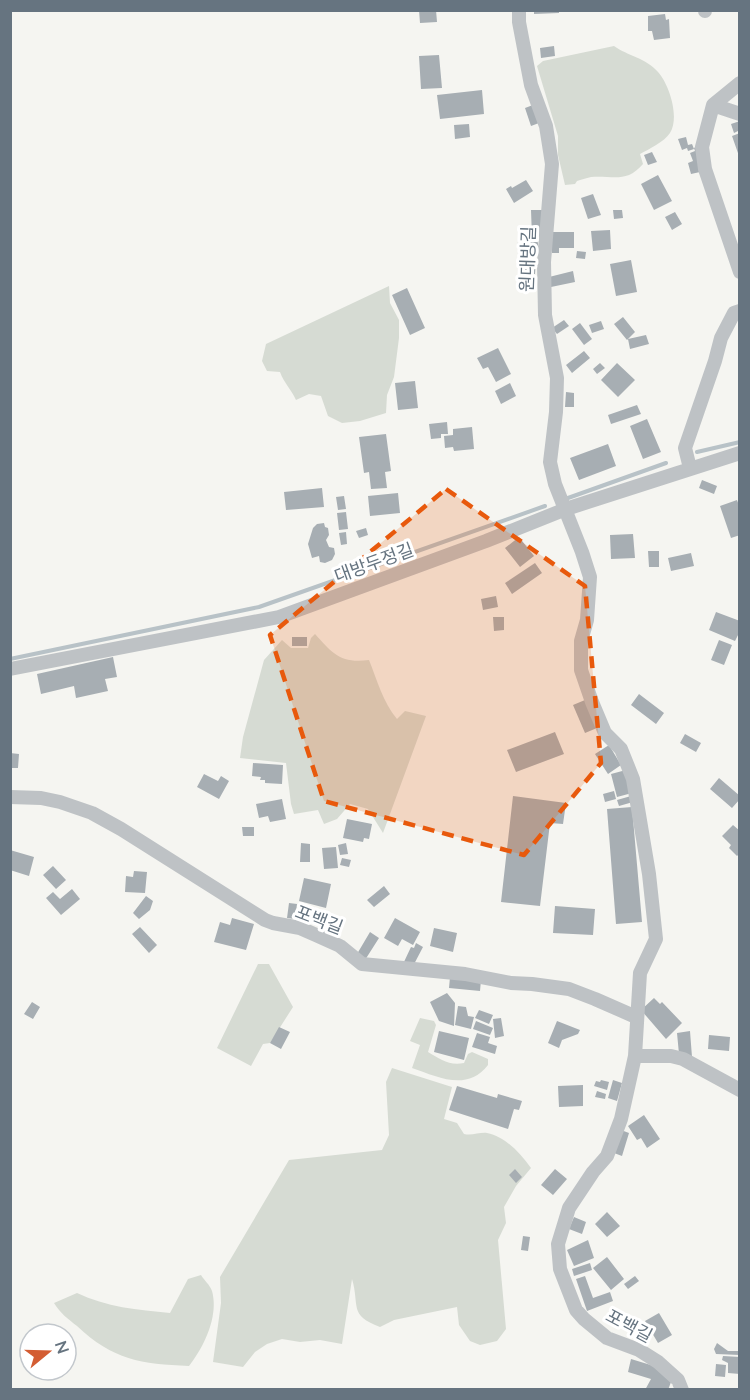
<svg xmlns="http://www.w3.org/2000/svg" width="750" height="1400" viewBox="0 0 750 1400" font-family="Lato,'Noto Sans KR',sans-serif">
<rect width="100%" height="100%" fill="#f5f5f1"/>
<!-- green -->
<path fill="#d6dbd3" d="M614,46C628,56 646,58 658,72C669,84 680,117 670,133C664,142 649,149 640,154L643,164C626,184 612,175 591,177C586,178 581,180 577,181L575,184L565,185L558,155V136L537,66L543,61Z
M389,286L390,303L399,320V338L394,377L387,395L386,413L360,421L342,423L328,416L321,396L309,394L296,400C291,389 284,383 280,372L267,371L262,361L266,344Z
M315,634C332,653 341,664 369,660C377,680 383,702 397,719L405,711L426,716L383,833L368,809L350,804L337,819L324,824L318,810L294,814L291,804L286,763L240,758L243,737L264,660L282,640L291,648H308L311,638Z
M258,964H269L293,1007L270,1043L263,1044L251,1066L217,1048Z
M420,1018L434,1021L436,1025L428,1052C440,1059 449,1066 464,1063L468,1054L472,1052L488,1059V1065C467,1092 438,1077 412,1068L420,1045L410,1041Z
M392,1068L452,1087L444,1119L457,1123L464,1134C472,1136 480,1132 487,1133C506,1137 520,1153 531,1168L516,1186L504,1207L506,1223L498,1240L506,1329L497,1341L480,1345L470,1341L459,1325L457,1307L394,1320L380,1327C348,1315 360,1306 352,1279L342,1344L320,1340L300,1342L282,1339L267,1344L255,1352L243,1367L213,1362L221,1303L220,1277L289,1160L382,1150L389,1135L386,1082Z
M201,1275C204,1280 210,1285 212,1291C219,1316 204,1347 189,1366C141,1364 113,1360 77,1326C68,1319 60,1313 54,1303L77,1293C106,1307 138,1310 170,1313L188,1279Z"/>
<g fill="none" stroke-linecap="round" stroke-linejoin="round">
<!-- stream -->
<path stroke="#b8c2c7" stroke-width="4" d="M697,452L740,442
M568,498L666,463
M10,659L259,607L545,506"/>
</g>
<!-- building -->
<path fill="#a7aeb3" d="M419,10H436L437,22L420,23Z
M534,10H559V13L534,14Z
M665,14L666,20L669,19L670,38L654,40L652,31H648V16Z
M554,46L555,56L541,58L540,48Z
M439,55L442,88L421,89L419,56Z
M482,90L484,114L440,119L437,95Z
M533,105L539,123L531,126L525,108Z
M740,121V130L734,133L731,124Z
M469,124L470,137L455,139L454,125Z
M740,133V156H739L732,136Z
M686,137L688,145L692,144L694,149L688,151L687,148L682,150L678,139Z
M697,146L700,172L691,174L688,163L693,161L690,153L695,151L694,148Z
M652,152L657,162L648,165L644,155Z
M658,175L672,201L654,210L641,184Z
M526,180L533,191L514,203L506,189L511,186L512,188Z
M593,194L601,215L588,219L581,198Z
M531,210H542L543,237H532Z
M613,210H622L623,218L614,219Z
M675,212L682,224L672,230L665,217Z
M610,230L611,249L593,251L591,231Z
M551,232H574V248H559V253H552Z
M537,239L540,253L519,256L517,243Z
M577,251L586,252L585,259L576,258Z
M521,258H536L535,274H521Z
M631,260L637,292L616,296L610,264Z
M573,271L575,282L551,287L549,277Z
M407,288L425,328L410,335L392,295Z
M623,317L635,332L627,340L614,324Z
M564,320L569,326L557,334L552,328Z
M601,321L604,329L592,333L589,325Z
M580,323L592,339L584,345L572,329Z
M646,335L649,344L630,349L628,339Z
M498,348L511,374L496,382L488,367L483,369L477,358Z
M584,351L590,358L572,373L566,365Z
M600,363L605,368L597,374L593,369Z
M617,363L635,380L618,397L601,380Z
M415,381L418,408L398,410L395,383Z
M510,383L516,396L501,404L495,391Z
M566,392L574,393V407H565Z
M637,405L641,414L611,424L608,415Z
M647,419L661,452L643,459L630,426Z
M447,422L448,434H441V438L431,439L429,424Z
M472,427L474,449L454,451L453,447L445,448L444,436L453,435V429Z
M386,434L391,471L385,472L387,488L371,489L369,472L364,473L359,437Z
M608,444L616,466L579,480L570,458Z
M702,480L717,486L714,494L699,488Z
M322,488L324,507L286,510L284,492Z
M398,493L400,513L370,516L368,496Z
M344,496L346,509L338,510L336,497Z
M737,500L740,508V517H738L740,535L731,538L720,506Z
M346,512L348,529L339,530L337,513Z
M324,523L325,527L328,528L329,535L326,540L329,547L334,548L335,554L332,560L325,563L320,562L319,556L312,558L308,544L313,528L317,524Z
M366,528L368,535L359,538L356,531Z
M346,532L347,544L341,545L339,533Z
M633,534L635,558L611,559L610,535Z
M519,537L534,556L520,567L505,548Z
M648,551H659V567H649Z
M691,553L694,566L671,571L668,558Z
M535,563L542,573L512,594L505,583Z
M496,596L498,607L483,610L481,599Z
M716,612L740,621V631L735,641L709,630Z
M493,617H504V630L494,631Z
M292,637H307V646H292Z
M719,640L732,645L724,665L711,660Z
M113,657L117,677L105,679L108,691L76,698L74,686L41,694L37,674Z
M639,694L664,713L656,724L631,705Z
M585,700L597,728L585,733L573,705Z
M555,732L564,754L516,772L507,750Z
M685,734L701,743L696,752L680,743Z
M609,745L621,765L608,774L595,754Z
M10,753L19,754L18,768H10Z
M253,763L283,765L282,784L265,783V780H260L261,777L252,776Z
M626,770L632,793L617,797L611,774Z
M204,774L218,781L221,776L229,781L219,799L197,787Z
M719,778L740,796V799L732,808L710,789Z
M614,791L616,799L605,802L603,794Z
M513,796L566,803L563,824L550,823L540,906L501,902Z
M631,796L633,802L619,806L617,800Z
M282,799L286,819L270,822L268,816L259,818L256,804Z
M632,807L642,922L616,924L607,809Z
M347,819L372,824L369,839L364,838L363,842L343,838Z
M733,825L740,831V853L737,856L729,848L731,845L722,836Z
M242,827H254V836H243Z
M301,843L310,844V862H300Z
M346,843L348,854L340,855L338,845Z
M336,847L338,868L324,869L322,848Z
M10,850L34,857L29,876L10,870Z
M342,858L351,860L349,867L340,865Z
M53,866L66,880L56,889L43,875Z
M134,871L147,872L145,893L125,892L126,876L133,877Z
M304,878L331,884L326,908L299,901Z
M384,886L390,894L374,907L367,900Z
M72,889L80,899L61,915L46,898L53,892L60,899Z
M146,896L153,901L150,910L139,919L133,913Z
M289,903L297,904L295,919L287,918Z
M555,906L595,909L593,935L553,933Z
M232,918L254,924L246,950L214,942L220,922L230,925Z
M395,918L420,932L413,945L402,939L398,946L384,938Z
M140,927L157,945L149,953L132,934Z
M434,928L457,933L453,952L430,946Z
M370,932L379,938L365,960L357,954Z
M416,943L423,947L412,968L403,964L411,947L414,948Z
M450,977L481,980L480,991L449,988Z
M447,993L455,1003L454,1026L439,1021L430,1002Z
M654,998L660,1004L662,1002L682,1023L666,1039L641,1010Z
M32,1002L40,1007L33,1019L24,1014Z
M458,1006L466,1007L468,1016L474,1017L471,1029L455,1025Z
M479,1010L493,1015L489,1024L475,1018Z
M501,1018L504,1036L495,1038L493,1019Z
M476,1021L493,1028L490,1035L473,1029Z
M557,1021L580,1030L578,1034L562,1040L559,1048L548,1043Z
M279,1027L290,1032L281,1049L270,1043Z
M439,1031L469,1038L464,1060L434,1052Z
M690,1031L692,1057L679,1054L677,1033Z
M477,1033L490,1037L488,1043L497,1046L495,1054L472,1047Z
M709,1035L730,1037L729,1051L708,1049Z
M601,1080L609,1082L607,1090L594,1086L596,1081L600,1082Z
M613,1080L622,1083L617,1101L608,1098Z
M583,1085V1106L559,1107L558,1086Z
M457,1086L497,1098L498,1094L522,1101L519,1110L514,1109L508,1129L449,1110Z
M597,1091L606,1094L605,1099L595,1097Z
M644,1115L660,1139L647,1148L641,1138L637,1140L628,1126Z
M621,1130L629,1133L622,1156L614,1153Z
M515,1169L522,1177L516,1183L509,1175Z
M555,1169L567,1179L553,1195L541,1185Z
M607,1212L620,1226L607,1237L595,1224Z
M574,1217L586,1222L582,1234L569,1229Z
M523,1236L530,1237L528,1251L521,1250Z
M588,1240L594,1258L574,1266L567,1250Z
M607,1257L624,1279L611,1290L593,1268Z
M590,1263L592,1270L574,1276L572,1269Z
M585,1276L593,1298L610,1292L613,1301L587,1311L576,1279Z
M635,1276L639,1281L628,1289L624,1284Z
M659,1313L672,1335L658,1343L645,1321Z
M717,1343L728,1351H740V1355L716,1354L714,1349Z
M723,1356L740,1357V1374L728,1373V1363L722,1360Z
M631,1359L654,1366L671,1382L668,1390H645L651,1379L628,1372Z
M716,1364L726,1365L725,1377L715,1376Z"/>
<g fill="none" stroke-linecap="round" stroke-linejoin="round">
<!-- street -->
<path stroke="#bec2c5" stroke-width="14" d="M519,10V22L531,85L546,126L552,164L544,262L545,315L557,378L556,412L550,462L555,484L582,552L590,577L587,620L581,641V670L592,702L605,733L621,749L633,779L649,874L656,939L640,973L635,1056L621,1119L607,1156L593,1172L569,1208L558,1244L560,1269L576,1310L584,1319L607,1338L639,1350L658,1362L678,1380L682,1390
M705,11V10
M740,83L713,105L702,147L705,169L740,272
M713,105L740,114
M690,468L685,448L715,361L721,338L734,313L740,311
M10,669L279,617L486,541L566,509L740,453
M10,797L41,798L60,802L92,813L121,829L265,920L273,923L300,928L316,935L340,946L362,964L465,974L511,983L532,984L569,989L595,999L636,1017
M635,1056H671L683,1059L740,1090"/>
</g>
<!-- marked area -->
<path fill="#e8590c" fill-opacity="0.2" stroke="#e8590c" stroke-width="4.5" stroke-dasharray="12 8" stroke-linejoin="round" d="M446,489L585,586L601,763L524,855L324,801L270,635Z"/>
<g text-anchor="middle" stroke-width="6" stroke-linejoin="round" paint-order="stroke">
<!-- street labels -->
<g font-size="18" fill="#667480" stroke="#fff">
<text transform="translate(528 259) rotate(-88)" y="6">원대방길</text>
<text transform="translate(374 563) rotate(-20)" y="6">대방두정길</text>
<text transform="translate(319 920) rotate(21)" y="6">포백길</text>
<text transform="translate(629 1326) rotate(28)" y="6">포백길</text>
</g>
</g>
<!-- border -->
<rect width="750" height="1400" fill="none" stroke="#667480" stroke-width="24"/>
<!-- north arrow -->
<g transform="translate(48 1352) rotate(71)"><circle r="28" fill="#ffffff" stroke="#c2c7cc" stroke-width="1.5"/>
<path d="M0-4.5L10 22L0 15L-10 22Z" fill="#d35d33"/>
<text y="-9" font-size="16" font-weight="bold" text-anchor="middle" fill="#667480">N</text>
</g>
</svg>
